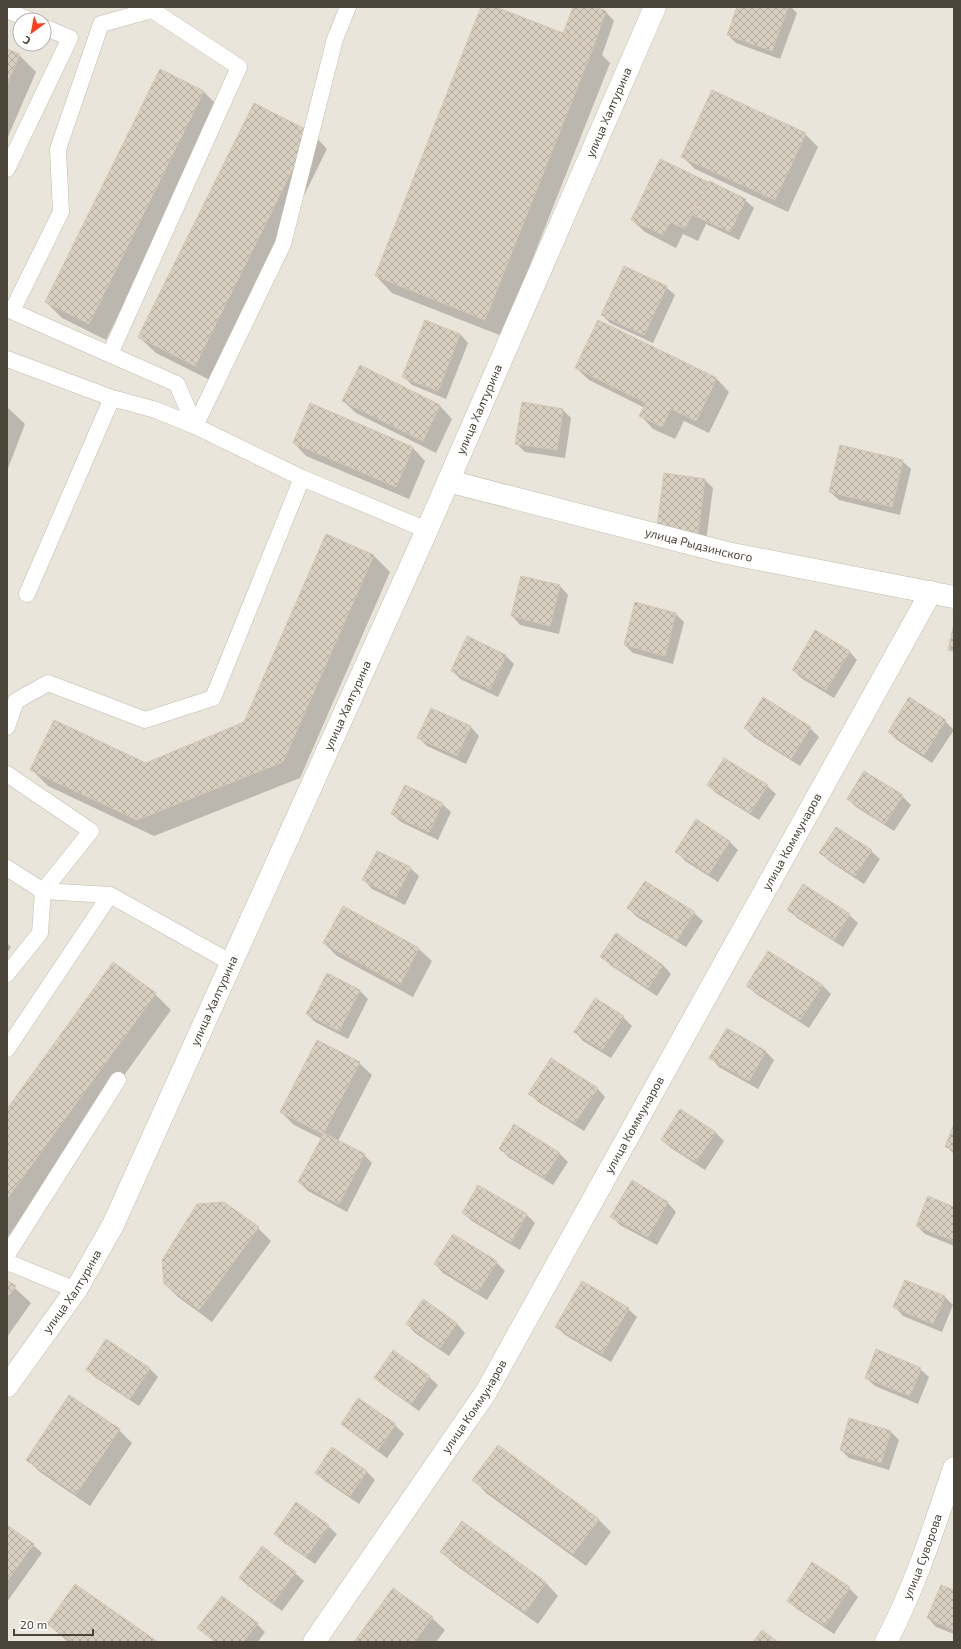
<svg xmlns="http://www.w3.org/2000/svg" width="961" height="1649" viewBox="0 0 961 1649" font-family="'Exo 2',sans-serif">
<defs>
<pattern id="building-cross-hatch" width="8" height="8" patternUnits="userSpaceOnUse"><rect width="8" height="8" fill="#d8cfc1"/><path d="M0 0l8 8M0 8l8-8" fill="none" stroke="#b1aa9e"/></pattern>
</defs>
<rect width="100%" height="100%" fill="#f6f3ec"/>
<!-- residential -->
<path fill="#eae5da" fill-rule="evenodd" d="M7,7H954V1642H7ZM20,20H44V44H20Z"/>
<!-- shadow -->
<path fill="#0003" d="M482,7H494L564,35L574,7H591L606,12L614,21L602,55L610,63L502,336L392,293L376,276Z
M738,7H791L797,13L780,59L736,43L728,35Z
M7,50L19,55L36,72L7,139Z
M160,70L204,92L220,108L106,340L62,318L46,302Z
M311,132L327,149L212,381L156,353L139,337Z
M805,134L818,147L788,212L695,169L682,156Z
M707,183L745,200L754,208L739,240L706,224L698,241L683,234L676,248L645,232L632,220Z
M666,287L675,295L653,343L610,323L602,315Z
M599,321L717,379L729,392L709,433L684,421L675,439L653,429L641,416L645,408L589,380L576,368Z
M460,334L468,343L446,399L412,385L403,376Z
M360,366L440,406L452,419L436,453L356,413L343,401Z
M310,404L413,448L425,461L409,499L306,456L294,443Z
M7,407L25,424L7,471Z
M563,410L571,418L565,458L525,452L516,443Z
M902,461L911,469L900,515L839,500L830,492Z
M665,474L705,480L713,488L706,541L658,527Z
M373,555L390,572L300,778L154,836L48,786L32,770L146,764L245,722Z
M522,577L560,586L568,595L559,634L520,625L512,616Z
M676,614L684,622L673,664L633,653L625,645Z
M849,651L857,660L834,698L801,678L793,670Z
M506,656L514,664L498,697L460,679L452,670Z
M432,709L471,727L479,736L466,764L427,746L418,737Z
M945,721L954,730L932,763L897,740L889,732Z
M745,728H810L819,737L800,766L754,737Z
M864,772L902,796L911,805L894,831L856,807L848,799Z
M708,785L767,786L776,794L759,820L716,793Z
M442,804L451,812L438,840L401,822L392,814Z
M729,841L738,850L718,882L685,861L677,852Z
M871,851L880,859L864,884L829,861L820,853Z
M410,868L419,876L405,905L372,889L364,880Z
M344,908L419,949L432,961L413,997L337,956L324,943Z
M628,908L694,913L703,921L686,947L637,917Z
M789,910L849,915L858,923L843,947L797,918Z
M616,934L663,965L671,974L657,996L610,965L602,956Z
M7,943L11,947L7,953Z
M327,974L360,991L368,999L348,1039L315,1022L307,1014Z
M822,985L831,994L809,1028L756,994L747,986Z
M155,994L171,1010L7,1238V1110Z
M596,999L623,1017L632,1026L611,1058L583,1041L575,1032Z
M727,1030L766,1052L774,1060L758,1089L719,1067L711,1058Z
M359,1063L372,1075L338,1141L364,1155L372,1163L347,1212L308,1191L299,1182L322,1139L294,1125L281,1112Z
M597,1088L605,1097L584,1131L538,1102L529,1093Z
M954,1127V1154L946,1146Z
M715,1132L724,1141L705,1170L671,1148L662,1140Z
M500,1148L560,1154L568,1162L553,1185L508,1157Z
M633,1181L668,1203L676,1212L657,1245L620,1225L611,1216Z
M479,1187L527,1215L535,1223L520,1250L472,1221L463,1213Z
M224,1203L258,1228L271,1241L212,1322L178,1297L165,1284Z
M954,1208V1246L925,1234L917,1226Z
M453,1235L496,1262L505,1271L487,1300L443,1273L435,1264Z
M7,1281L31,1303L7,1337Z
M944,1296L953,1305L942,1332L903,1316L895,1307Z
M424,1301L457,1324L465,1333L449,1356L415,1333L407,1324Z
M628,1309L637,1317L611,1362L565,1335L557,1327Z
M106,1341L150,1369L158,1377L139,1406L96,1378L87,1370Z
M920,1369L929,1377L918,1404L875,1386L866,1378Z
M429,1377L438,1385L419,1411L384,1386L375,1378Z
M342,1423L395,1425L404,1434L387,1458L351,1432Z
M119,1430L132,1443L90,1506L40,1472L27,1460Z
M890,1431L899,1440L889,1470L849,1458L841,1450Z
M366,1471L375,1480L359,1504L325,1481L316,1473Z
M474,1480L598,1519L611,1532L586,1566L486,1493Z
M462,1523L546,1583L558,1596L538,1624L454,1564L442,1552Z
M7,1526L33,1545L42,1553L7,1602Z
M328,1526L337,1534L315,1564L283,1542L275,1534Z
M295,1573L304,1581L282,1611L248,1586L240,1578Z
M849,1588L858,1597L834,1634L797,1609L788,1601Z
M954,1591V1634L936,1627L928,1618Z
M432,1618L445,1630L436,1642H355Z
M48,1624L156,1642H68Z
M257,1624L265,1632L258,1642H215L199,1628Z"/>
<!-- building -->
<path fill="url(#building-cross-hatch)" stroke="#d3c7b4" d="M481,7H496L594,45L485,320L375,276Z
M573,7H594L606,11L594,45L563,34Z
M737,7H788L772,51L727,35Z
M7,49L20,54L7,84Z
M160,69L204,91L89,324L45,302Z
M712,90L806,133L775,200L681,157Z
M254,103L311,132L195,366L138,337Z
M660,159L708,182L685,229L670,222L663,235L631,220Z
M709,181L746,199L730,232L693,215Z
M624,266L667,286L644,335L601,315Z
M425,320L460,334L438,391L402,377Z
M598,320L717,378L696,421L671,409L662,427L639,416L646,403L575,368Z
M360,365L440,405L423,441L342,401Z
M522,402L563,409L557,450L515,444Z
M310,403L413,447L396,487L293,443Z
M840,445L903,460L892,507L829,492Z
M664,473L705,479L698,533L657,528Z
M326,534L374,555L283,762L137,820L30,770L54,720L146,763L244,722Z
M521,576L560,585L550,626L511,616Z
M635,602L676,613L665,656L624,645Z
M954,623V652L948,650Z
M815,630L850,651L826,690L792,670Z
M467,636L506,655L490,689L451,671Z
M763,697L811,727L791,759L744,728Z
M909,697L946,720L924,755L888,732Z
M431,708L471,726L457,756L417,738Z
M724,758L768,785L750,813L707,785Z
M864,771L903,795L885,824L847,799Z
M405,785L443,803L429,832L391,814Z
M696,819L730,841L709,874L675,852Z
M836,827L872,850L855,876L819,853Z
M377,851L411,867L396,897L362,880Z
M645,881L695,912L677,940L627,908Z
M803,884L850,914L834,940L787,910Z
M343,906L419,948L400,985L323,943Z
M616,933L663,965L648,988L600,957Z
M768,951L823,985L800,1020L746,986Z
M113,962L156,993L7,1199V1109Z
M327,973L360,990L339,1031L306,1014Z
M595,998L624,1016L602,1050L574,1032Z
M727,1028L766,1051L749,1081L709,1058Z
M317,1040L360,1062L323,1134L280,1112Z
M551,1058L598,1088L575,1123L528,1094Z
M680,1109L716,1132L696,1162L661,1140Z
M514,1124L560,1153L544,1178L499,1149Z
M954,1124V1150L945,1147Z
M324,1133L365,1154L339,1204L298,1182Z
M632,1180L668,1202L648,1237L610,1217Z
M478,1185L527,1214L511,1242L462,1213Z
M928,1196L954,1207V1241L916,1226Z
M224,1202L259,1227L199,1310L164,1284L162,1260L197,1204Z
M453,1234L497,1261L478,1292L434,1264Z
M7,1280L16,1286L7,1298Z
M905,1280L945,1296L933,1324L893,1307Z
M582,1281L629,1308L602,1354L555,1327Z
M423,1299L457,1323L440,1348L406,1324Z
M106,1339L150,1368L130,1399L86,1370Z
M876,1349L921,1368L910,1396L865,1378Z
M393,1350L430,1376L411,1404L374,1378Z
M69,1395L120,1429L76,1494L26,1460Z
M358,1398L396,1424L378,1450L341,1424Z
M849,1418L891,1431L881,1463L840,1450Z
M498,1445L599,1519L573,1554L472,1480Z
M332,1447L367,1471L350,1496L315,1473Z
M296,1502L329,1525L306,1557L274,1534Z
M462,1521L546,1582L525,1613L440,1552Z
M7,1525L34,1544L7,1581Z
M262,1546L296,1572L273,1603L239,1578Z
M812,1562L850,1587L825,1626L787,1601Z
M75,1584L158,1642H73L47,1624Z
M941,1585L954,1590V1630L927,1618Z
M393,1588L433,1617L414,1642H354Z
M222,1596L258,1623L243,1642H216L197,1628Z
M762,1630L778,1642H753Z"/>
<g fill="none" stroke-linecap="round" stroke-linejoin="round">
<!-- lane casing -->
<g stroke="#c2bbae" stroke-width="17">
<path id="lane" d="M7,10L29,20
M7,169L70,38L44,27
M7,309L177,384L195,426L283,244L335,39L348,7
M12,311L61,212L58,149L101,24L152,10L239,67L110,354
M7,359L112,398
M27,594L112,398L156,410L195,426L302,478L427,530
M7,727L16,701L48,683L145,720L213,698L302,478
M7,774L91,831L43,891L40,933L7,974
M7,868L43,891L110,895L230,962
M7,1049L110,895
M7,1255L118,1080
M7,1262L76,1290"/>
</g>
<!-- street casing -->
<g stroke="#c2bbae" stroke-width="23">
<g id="street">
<path id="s1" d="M448,481L727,553L954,597"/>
<path id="s2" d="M7,1386L76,1290L113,1225L427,530L655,7"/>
<path id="s3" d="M314,1642L486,1392L931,592"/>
<path id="s4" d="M886,1642C915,1587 934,1527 954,1468"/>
</g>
</g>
<!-- lane -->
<use href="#lane" stroke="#fff" stroke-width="16"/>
<!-- street -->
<use href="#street" stroke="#fff" stroke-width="22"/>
</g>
<g text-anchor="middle" stroke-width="3" stroke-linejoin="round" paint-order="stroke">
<!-- street labels -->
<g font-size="12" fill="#4b4439" stroke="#fff">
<text dy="4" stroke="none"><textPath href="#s2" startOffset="1411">улица Халтурина</textPath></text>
<text dy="4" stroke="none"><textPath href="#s2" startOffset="1087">улица Халтурина</textPath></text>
<text dy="4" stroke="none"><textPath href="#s1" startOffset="259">улица Рыдзинского</textPath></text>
<text dy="4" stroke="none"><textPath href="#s2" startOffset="763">улица Халтурина</textPath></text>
<text dy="4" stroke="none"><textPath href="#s3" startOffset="933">улица Коммунаров</textPath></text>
<text dy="4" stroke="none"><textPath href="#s2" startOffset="439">улица Халтурина</textPath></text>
<text dy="4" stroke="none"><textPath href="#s3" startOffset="609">улица Коммунаров</textPath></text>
<text dy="4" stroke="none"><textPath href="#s2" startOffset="115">улица Халтурина</textPath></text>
<text dy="4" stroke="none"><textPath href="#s3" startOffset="285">улица Коммунаров</textPath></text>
<text dy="4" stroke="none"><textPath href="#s4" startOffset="93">улица Суворова</textPath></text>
</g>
</g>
<!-- border -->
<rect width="961" height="1649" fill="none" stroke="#4b4439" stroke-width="16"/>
<!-- north arrow -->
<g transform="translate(32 32) rotate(212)"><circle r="19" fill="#ffffff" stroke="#b7b4b0"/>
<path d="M0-3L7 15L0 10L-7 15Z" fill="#fc3f1d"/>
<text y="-6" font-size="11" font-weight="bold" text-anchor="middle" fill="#4b4439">С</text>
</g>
<!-- scale -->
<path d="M14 1629v6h79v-6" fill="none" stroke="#4b4439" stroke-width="2"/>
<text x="20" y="1629" font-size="12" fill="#4b4439" stroke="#ffffff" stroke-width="3" paint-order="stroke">20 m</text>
</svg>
